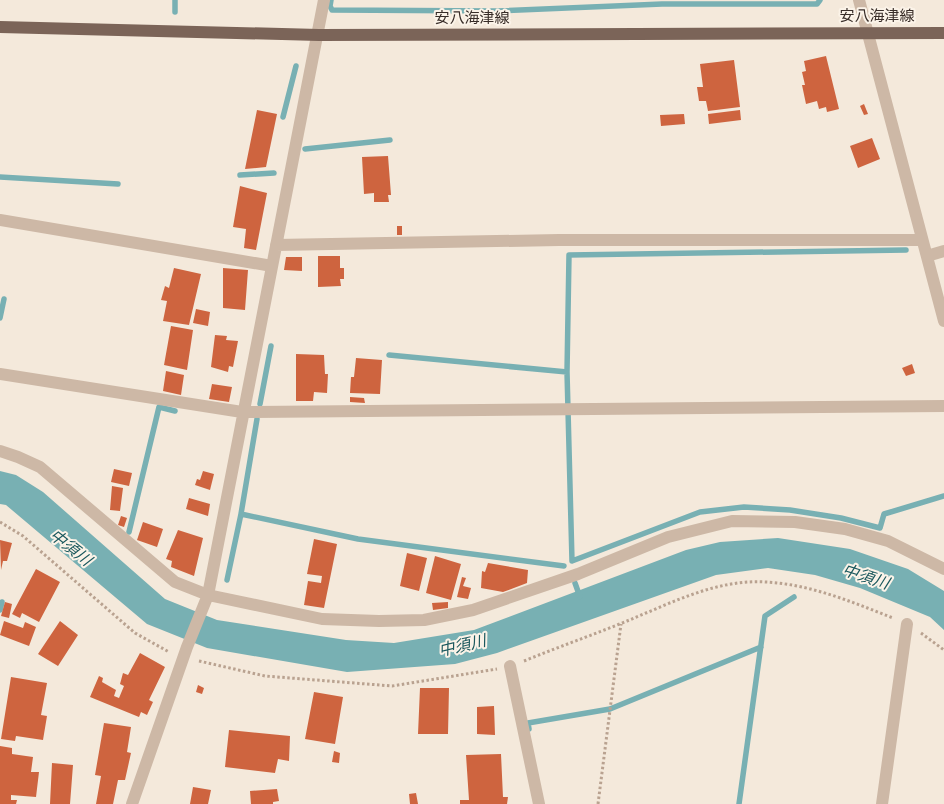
<svg xmlns="http://www.w3.org/2000/svg" width="944" height="804" viewBox="0 0 944 804" font-family="'Asap Condensed','Noto Sans JP',sans-serif">
<rect width="100%" height="100%" fill="#f4e9db"/>
<!-- water -->
<path fill="#78b0b3" d="M0,471L16,475L43,492L165,599L217,620L346,640L394,643L474,630L686,550L720,542L778,538L850,549L908,569L944,591V630L930,617L860,588L815,575L768,568L716,575L497,653L455,664L347,672L207,648L147,624L6,505L0,504Z"/>
<g fill="none" stroke-linecap="round" stroke-linejoin="round">
<!-- stream -->
<path stroke="#78b0b3" stroke-width="5.5" d="M175,0V12
M331,0L330,6L332,10L498,11L662,4H817L820,0
M283,117L296,66
M305,149L390,140
M240,175L274,173
M0,177L118,184
M0,318L4,299
M389,355L567,372L569,255L906,250
M567,372L572,561L700,512L744,507L790,510L841,518L880,528L884,514L944,496
M260,404L271,346
M241,514L257,419
M129,532L159,407L175,411
M227,580L241,514L358,539L564,566
M575,583L580,597
M0,610L2,602
M529,729L528,723L610,709L761,647
M739,804L765,616L794,597"/>
</g>
<!-- building -->
<path fill="#ce643f" d="M826,56L839,109L827,112L826,107L819,109L817,101L806,104L802,85H805L802,72L806,71L804,61Z
M734,60L740,107L708,111L706,101H699L697,87H703L700,64Z
M864,104L868,114L864,115L860,106Z
M257,110L277,114L266,167L245,169Z
M740,110L741,120L709,124L708,114Z
M684,114L685,124L661,126L660,115Z
M872,138L880,159L858,168L850,146Z
M388,156L391,195H388L389,202H374V193L364,194L362,157Z
M240,186L267,193L256,250L244,248L246,229L233,227Z
M397,226H402V235H397Z
M318,256H340V268H344V279H340L341,286L318,287Z
M286,257H302V271L284,270Z
M174,268L201,274L189,325L163,321L167,301L161,300L165,286L169,288Z
M223,268L248,270L245,310L223,308Z
M196,309L210,312L208,326L193,323Z
M171,326L193,330L187,370L164,365Z
M215,335L227,336L226,340L238,341L233,367L229,366L228,372L211,367Z
M296,354L324,355L325,374H328L327,393L314,392L313,401H296Z
M356,358L382,360L380,394L350,393L351,377H354Z
M912,364L915,373L906,376L902,368Z
M166,371L184,375L181,395L163,391Z
M212,384L232,387L229,402L209,399Z
M350,397L364,398L365,403L350,402Z
M114,469L132,473L129,486L111,482Z
M203,471L214,474L210,490L195,485L197,479L200,480Z
M112,486L123,488L120,511L110,510Z
M189,498L210,504L208,516L186,509Z
M121,516L127,518L124,527L118,525Z
M143,522L163,529L157,547L137,540Z
M178,530L203,538L194,576L171,567L172,561L166,559Z
M314,539L337,544L324,608L304,605L308,581L321,583L322,576L307,574Z
M0,540L12,543L7,561H3L1,570Z
M407,553L427,558L419,591L400,586Z
M435,556L461,564L451,600L426,593Z
M488,563L528,570L527,583L503,592L481,588L482,571L485,572Z
M36,569L60,582L39,622L22,613L20,618L12,614Z
M462,577L466,578L463,586L471,588L468,599L457,597Z
M5,602L12,604L9,618L1,616Z
M448,602V608L433,610L432,603Z
M4,621L23,628L25,622L36,627L29,646L0,635Z
M60,621L78,635L58,666L38,654Z
M140,653L165,667L149,700L153,702L147,715L141,712L139,717L90,697L99,676L103,678L102,682L116,690L114,696L119,698L124,686L120,684L123,673L128,675Z
M11,677L47,683L41,715L47,716L43,740L16,736L15,741L1,739Z
M198,685L204,688L202,694L196,692Z
M420,688H449L448,734H418Z
M314,692L343,697L335,744L305,739Z
M494,706L495,735L477,734V707Z
M104,723L131,727L127,752L131,753L125,780H118L113,804H96L101,776L95,775Z
M229,730L290,736L289,761L278,759L275,773L225,767Z
M0,746L12,748V754L33,757L31,772H39L36,797L11,795V800H17L16,804H0Z
M334,751L340,753L339,763L332,762Z
M501,754L503,797H508L507,804H460V800H469L466,755Z
M52,763L73,765L70,804H50Z
M193,787L211,790L208,804H190Z
M277,789L279,801L273,802V804H251L250,791Z
M416,793L418,804H410L409,794Z"/>
<g fill="none" stroke-linecap="round" stroke-linejoin="round">
<!-- path -->
<path stroke="#b9a290" stroke-width="3" stroke-dasharray="2.5 2.5" stroke-linecap="butt" d="M0,522L23,536L135,633L169,652
M921,633L944,650
M199,661L265,676L392,686L497,669
M524,661C558,647 593,635 627,621C671,603 717,579 765,582C810,584 852,602 893,618
M598,804L621,624"/>
<!-- minor -->
<path stroke="#cdb8a6" stroke-width="12" d="M859,0L944,321
M0,220L272,266
M276,245L559,240H922
M927,256L944,251
M0,374L242,412L944,406
M0,451L18,457L40,467L175,582L208,595L322,619L379,621L424,620L473,610L578,574L668,537L732,521L795,522L845,529L888,541L944,569
M510,666L539,804
M132,804L187,647L208,595L324,0
M882,804L907,624"/>
<!-- major -->
<path stroke="#7b6458" stroke-width="12" d="M0,27L319,35L944,33"/>
</g>
<g text-anchor="middle" stroke-width="4" stroke-linejoin="round" paint-order="stroke">
<!-- street labels -->
<g font-size="15" fill="#382d28" stroke="#fbf3e8">
<text x="877" y="21">安八海津線</text>
<text x="472" y="23">安八海津線</text>
</g>
<!-- water labels -->
<g font-size="16" font-style="italic" fill="#1a585d" stroke="#fbf3e8">
<text transform="translate(71 547) rotate(38)" y="6">中須川</text>
<text transform="translate(866 576) rotate(18)" y="6">中須川</text>
<text transform="translate(462 645) rotate(-13)" y="6">中須川</text>
</g>
</g>
</svg>
